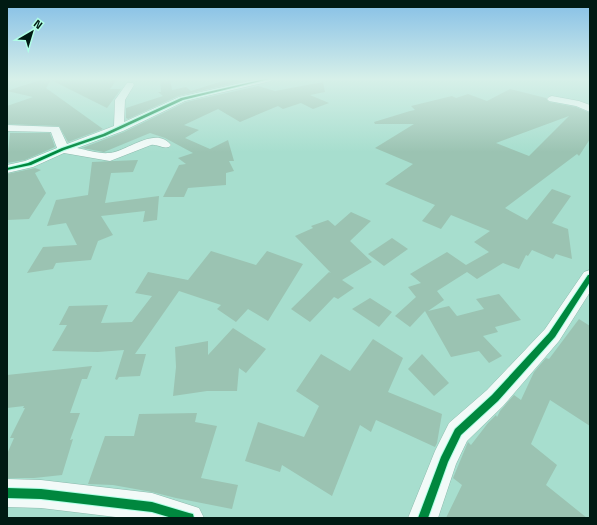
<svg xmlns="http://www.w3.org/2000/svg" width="597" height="525" viewBox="0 0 597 525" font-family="'Titillium Web',sans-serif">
<rect width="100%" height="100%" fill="#a7dece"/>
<!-- building -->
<path fill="#9bc3b2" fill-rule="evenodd" d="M43,79H117L110,89H121L107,108L51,80L46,88L103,129L68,142L59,126L7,124V106L33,97L7,91Z
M160,79H170L172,90L186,87L191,91L229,79L243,81L178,96L128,119L126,118V108L163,96L158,92H161Z
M323,82L325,92L310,95L329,103L313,109L301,103L283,109L278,106L240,122L218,109L184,125L199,130L185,138L210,149L228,140L234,161H229L234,171L226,173V185L188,188L184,197H163L179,165L186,164L178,158L193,153L165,138L150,133L104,152L82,148L124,132L186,102L258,86L275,91Z
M510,89L546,98L549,102L576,107L590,113V139L579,156L577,154L505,208L527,220L552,189L571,196L552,223L568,229L572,259L556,254L553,259L532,250L528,256L526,255L519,269L503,263L477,279L467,272L437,291L444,300L428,311L449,306L457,316L484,309L476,299L499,294L521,320L495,327L498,332L483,336L502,356L489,363L479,351L451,357L425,311L410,327L395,316L416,297L408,287L421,283L410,274L447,252L466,265L489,252L474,242L490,231L451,215L441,229L422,221L435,205L385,184L413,164L375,148L414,124H375L374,122L410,111L415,110L411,106L452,96L456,98L468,94L487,101ZM569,116L529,156L496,143Z
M10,133H50L55,147L25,160L7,163Z
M138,160L133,172L111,173L105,203L159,196L157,220L143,222L145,211L101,216L113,235L98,241L91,260L56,263L53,269L27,273L43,247L77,245L66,223L47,226L56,200L88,195L92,162Z
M35,168L41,170L35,173L46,193L29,219L7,220V174Z
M351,212L371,221L350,241L372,262L342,280L354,288L338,299L334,297L310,322L291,309L329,272L331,273L295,236L313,228L311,226L328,220L335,226Z
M392,238L408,249L384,266L368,254Z
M211,251L256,265L267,251L303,264L268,321L248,309L236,322L217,309L221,305L179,291L135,354H146L140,376L119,377L117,380L115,379L124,350L98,352L52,351L67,325H59L69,306L108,305L101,323L132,322L152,296L135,293L148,272L188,280Z
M370,298L392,312L379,327L352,309Z
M579,319L590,326V426L550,400L531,444L557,465L546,485L587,518H446L462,485L453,478L468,442L471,445L488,423L496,415L497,417L500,411L514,395L521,400L534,372L546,358L549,359Z
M233,328L266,349L246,373L239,368L237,391H207L173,396L176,367L175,347L208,341V355Z
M373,339L403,358L388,392L442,414L437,443L435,447L376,420L371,432L360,425L332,496L282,465L280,472L245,461L258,422L304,437L319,406L296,391L321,354L350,371Z
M422,354L449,383L434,396L408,369Z
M92,366L87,379H82L70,413H80L70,440L73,439L62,475L34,478H7V454L14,438H10L25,408H23L24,406L7,408V375Z
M197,413L195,422L217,426L201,478L238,485L232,509L176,498L152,492L113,485L88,484L105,436H134L139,414Z"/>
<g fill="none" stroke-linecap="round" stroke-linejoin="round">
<!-- minor casing -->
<g stroke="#8dbaad" stroke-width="1">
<path id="minor" d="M258,79H272L271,81L185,101L123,131L77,148C87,150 99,154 109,153C126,152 156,125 171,145L169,147C162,149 158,144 151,145L110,161L64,153L33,167L7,173V165L25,161L57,148L51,132L7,131V125L59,127L67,144L114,126L115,100L127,83H133L134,85L125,100L124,122L179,97Z
M552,96L579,101L590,105V112L576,106L549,101L547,99L549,97Z
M590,270V292L559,341L503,406L467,441L456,464L438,518H408L435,451L449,423L487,390L545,329L584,272Z
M7,479L41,480L152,493L199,508L204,518H124L41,508L7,507Z"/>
</g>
<!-- minor -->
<use href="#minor" fill="#f2faf8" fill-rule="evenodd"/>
<!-- cycleway casing -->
<g stroke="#b0fee6" stroke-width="2">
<path id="cycleway" d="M265,79H269L183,100L105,136L64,150L31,165L7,170V168L28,163L62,148L103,134L181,98Z
M588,275H590V282L555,337L498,401L461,435L448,462L428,518H418L441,457L455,429L492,395L549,333Z
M7,488L41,489L152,502L189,513L193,514L194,518H172L152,512L41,499L7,498Z"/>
</g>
<!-- cycleway -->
<use href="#cycleway" fill="#00873e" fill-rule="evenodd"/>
</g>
<!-- sky -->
<linearGradient id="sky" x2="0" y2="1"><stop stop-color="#85bfe6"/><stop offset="0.52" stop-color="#d7f0e9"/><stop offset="1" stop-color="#d7f0e9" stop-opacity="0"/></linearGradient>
<rect width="597" height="152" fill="url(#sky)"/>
<!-- border -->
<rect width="597" height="525" fill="none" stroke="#001a13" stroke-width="16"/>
<!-- north arrow -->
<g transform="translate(32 32) rotate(38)" stroke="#b0fee6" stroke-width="3" paint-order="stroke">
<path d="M0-3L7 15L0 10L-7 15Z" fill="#001a13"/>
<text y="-6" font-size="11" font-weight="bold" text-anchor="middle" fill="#001a13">N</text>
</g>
</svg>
